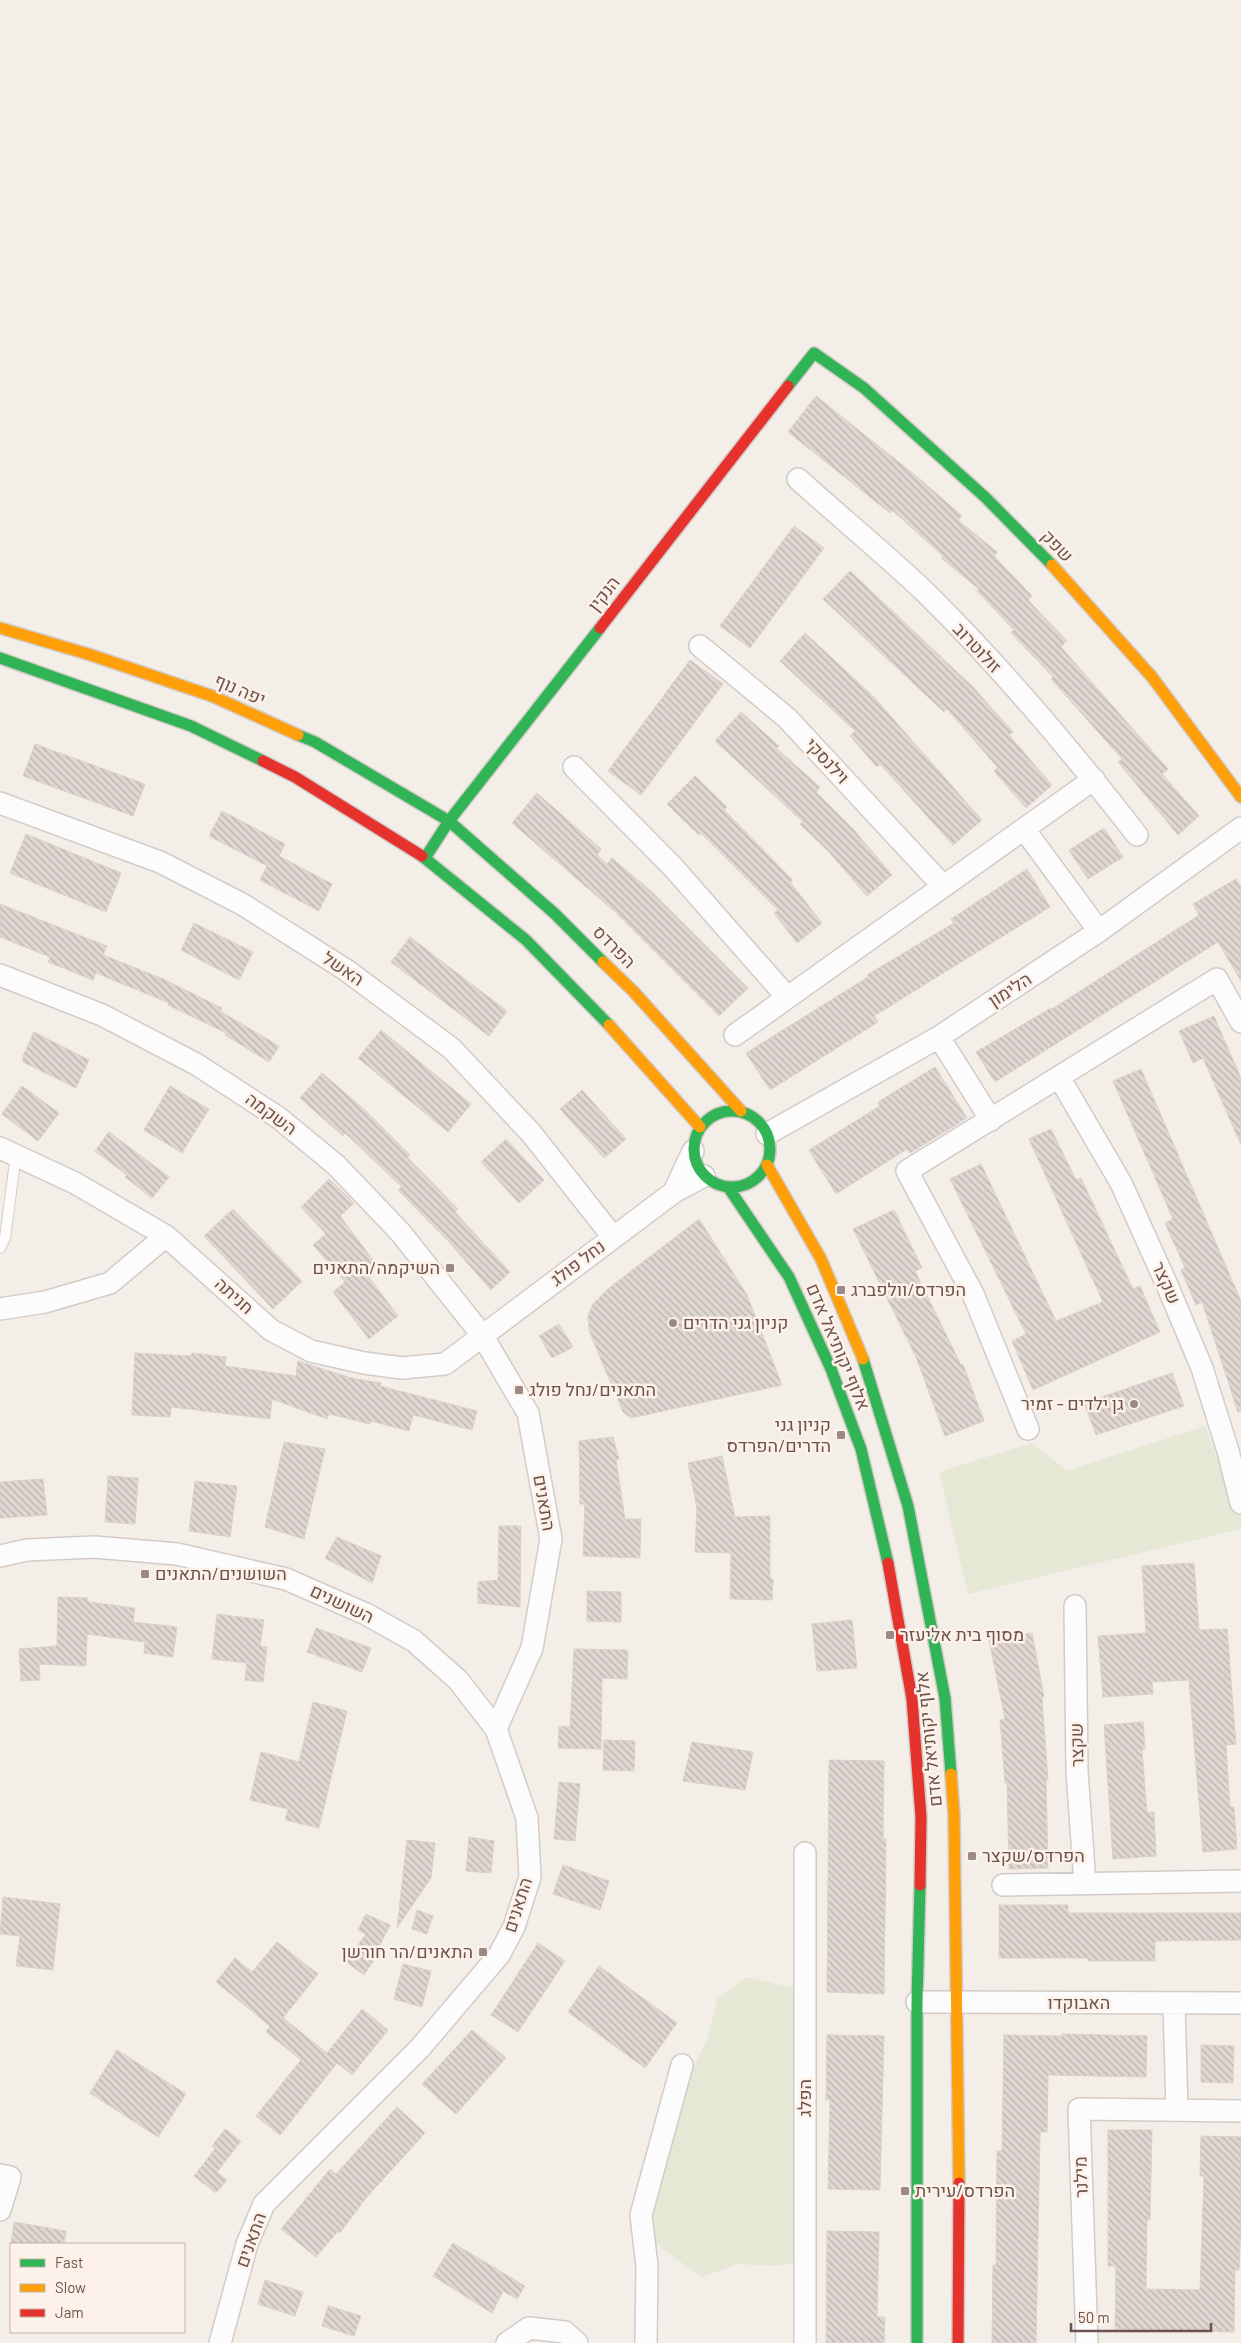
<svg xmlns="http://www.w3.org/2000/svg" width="1241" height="2343" viewBox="0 0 1241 2343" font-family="Barlow,Heebo,sans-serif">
<defs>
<pattern id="building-back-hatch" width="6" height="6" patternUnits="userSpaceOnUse" patternTransform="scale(1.25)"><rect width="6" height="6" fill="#e0d6d2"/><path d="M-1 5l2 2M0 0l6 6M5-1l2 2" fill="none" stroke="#bab0ad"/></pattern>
</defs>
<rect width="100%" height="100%" fill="#f4eee9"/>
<!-- green -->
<path fill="#e4e8d5" d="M1205,1426L1223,1474L1241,1472V1529L968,1594L939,1472L1032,1443L1067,1471Z
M746,1977L797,1989L793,2160L796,2263L775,2266L738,2264L701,2277L655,2243L654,2199L680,2094L708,2038L717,1999Z"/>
<!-- building -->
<path fill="url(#building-back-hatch)" stroke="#dcd1cc" d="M816,396L920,479L962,516L958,520L997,552L994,556L1032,596L1028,600L1067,641L1061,647L1168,769L1162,774L1199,816L1178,835L1118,762L1122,759L1051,679L1053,677L1011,633L1014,630L977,591L979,589L941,558L943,556L892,510L890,513L788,432Z
M794,526L824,548L750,648L720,626Z
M850,571L973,687L1013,732L1009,735L1052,785L1026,808L994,771L998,768L947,709L944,712L823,599Z
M805,633L873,696L982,820L953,845L880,764L877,767L850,736L855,731L780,661Z
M690,660L723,684L641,795L608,771Z
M741,712L779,746L776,748L820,787L816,792L854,830L892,875L867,896L828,851L800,824L803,822L715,741Z
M35,744L145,784L133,816L23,776Z
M695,776L727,807L724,810L793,880L790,882L822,923L797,943L774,913L778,910L701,833L699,835L667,804Z
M537,793L601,849L597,855L607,864L612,858L652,892L748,988L719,1016L613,910L512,823Z
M222,811L285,844L279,856L332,884L319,911L260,880L267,866L209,836Z
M1104,828L1123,857L1088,879L1069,850Z
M26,834L121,873L106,912L10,873Z
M1027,869L1050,907L874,1016L878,1022L770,1090L746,1053L868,977L867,975L954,923L951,919Z
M1236,879L1241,887V981L1218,942L995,1082L976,1052L1051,1008L1052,1009L1199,915L1193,904Z
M0,904L107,946L103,955L163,979L222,1008L220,1011L279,1046L269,1062L225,1035L226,1033L168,1005L169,1003L96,973L93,980L48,962L50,957L0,937Z
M194,923L253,952L239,980L181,950Z
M410,937L507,1011L489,1036L391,962Z
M1214,1016L1241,1078V1145L1203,1058L1193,1063L1179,1031Z
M381,1030L471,1104L448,1132L358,1058Z
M34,1032L89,1060L76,1088L23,1062V1056Z
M935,1067L967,1118L910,1153L907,1149L836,1194L809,1150L880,1106L878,1102Z
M1141,1069L1241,1301V1411L1238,1412L1202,1302L1196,1305L1181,1270L1185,1268L1165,1223L1173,1219L1113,1081Z
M322,1073L365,1110L410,1155L407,1157L458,1209L455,1212L510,1272L491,1290L449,1242L398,1190L402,1187L345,1133L343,1136L300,1098Z
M22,1086L59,1113L38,1141L2,1114Z
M170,1086L209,1109L182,1153L144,1130Z
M582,1090L626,1139L604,1158L560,1109Z
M1051,1129L1076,1180L1081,1178L1133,1289L1140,1286L1160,1332L1033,1390L1012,1341L1026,1334L950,1179L981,1164L1056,1321L1103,1302L1029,1139Z
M109,1132L169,1177L152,1198L125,1177L127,1175L95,1151Z
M506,1139L544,1180L519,1203L481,1162Z
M329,1179L354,1203L340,1216L376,1264L365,1272L398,1316L369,1339L333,1292L345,1282L313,1245L326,1234L301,1207Z
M233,1209L302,1281L273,1309L204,1236Z
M894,1210L922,1268L915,1271L961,1365L963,1364L984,1421L945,1436L916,1357L853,1229Z
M699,1219L747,1295L782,1385L631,1418L623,1412L599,1355L589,1330L588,1316L593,1304L609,1288Z
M559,1324L573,1347L552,1358L539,1336Z
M135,1353L191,1356L192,1353L226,1357L225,1366L296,1376L298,1361L351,1378L381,1383L380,1386L477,1411L472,1430L413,1415L409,1431L371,1421L370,1424L329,1414L327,1419L272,1399L270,1419L171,1407L170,1417L132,1415Z
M1172,1373L1184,1406L1096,1435L1084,1403Z
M613,1437L619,1459L616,1460L625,1519H641L640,1558L583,1556L585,1504H580L579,1441Z
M284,1442L325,1449L304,1539L265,1527Z
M722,1456L735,1517L770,1516V1578L773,1579L772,1600L730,1599L731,1553L695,1552L697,1508L688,1463Z
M108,1476L138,1478L135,1524L105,1522Z
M43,1479L47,1515L0,1518V1482Z
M195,1481L237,1486L230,1537L189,1531Z
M499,1526H521L520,1607L478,1603V1582L498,1580Z
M337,1537L381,1556L372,1583L325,1558Z
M1194,1563L1199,1630L1227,1629L1236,1744L1226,1745L1230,1807H1234L1237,1849L1203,1852L1189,1680L1152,1682L1153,1694L1103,1697L1098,1636L1146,1633L1142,1566Z
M587,1591L621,1592V1622L587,1621Z
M58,1597L88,1598V1602L135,1608L133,1622L177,1627L173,1657L144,1653L145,1642L87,1634L86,1666L39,1664L40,1680L21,1681L19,1649L57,1646Z
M217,1614L264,1620L260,1646L267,1647L263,1682L245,1680L247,1663L212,1659Z
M852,1620L857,1668L817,1671L812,1624Z
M316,1628L371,1648L362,1672L307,1652Z
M1032,1633L1044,1697H1042L1048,1780H1046L1048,1868L1009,1869L1007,1783H1005L1000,1720L1005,1719L989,1640Z
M574,1649L628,1650L627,1679L602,1678L601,1749L558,1748L559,1726L570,1727Z
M313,1702L347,1711L319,1828L285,1820L288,1809L250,1800L261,1752L299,1762Z
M1143,1722L1145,1749L1142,1750L1147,1813L1154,1812L1156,1856L1113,1859L1104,1725Z
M604,1740L635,1741L634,1771L603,1770Z
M692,1742L753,1752L745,1790L683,1781Z
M829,1760L884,1761L883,1839H886L884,1994L827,1992Z
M559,1782L580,1784L575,1841L554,1839Z
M469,1837L494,1841L491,1873L466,1871Z
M407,1840L435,1843L431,1878L397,1928Z
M563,1865L609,1881L600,1910L553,1894Z
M3,1897L60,1904L53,1970L16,1966L20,1936L0,1934Z
M999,1905H1068V1913H1241V1940L1155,1941V1961H1088V1958H999Z
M417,1910L433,1916L427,1934L412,1929Z
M366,1914L390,1925L374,1957H376L364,1975L346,1962L366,1934L358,1930Z
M277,1942L318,1974L283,2018L327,2053L362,2009L388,2030L352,2075L337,2063L280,2135L256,2116L301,2060L266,2032L270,2026L216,1982L235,1958L252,1972Z
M538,1943L565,1961L518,2032L491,2015Z
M403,1964L431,1971L422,2007L394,1999Z
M599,1966L677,2023L645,2068L568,2012Z
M472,2030L506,2058L456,2114L422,2084Z
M1062,2034L1147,2036L1146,2077L1048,2075L1047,2132H1040L1036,2343H992L993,2265H996L997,2151H1002L1004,2035L1062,2036Z
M827,2035L884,2036L880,2190L828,2189L830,2100H826Z
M1201,2045L1234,2046L1233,2083L1201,2082Z
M117,2050L186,2094L158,2137L90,2093Z
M397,2107L425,2133L366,2198L340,2233L338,2231L316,2257L281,2229L330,2169L336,2174Z
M225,2129L241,2141L217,2172L227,2180L216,2193L194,2176L215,2149L212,2146Z
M1108,2130H1152L1150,2220H1147L1146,2289L1200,2290L1204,2176H1200L1201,2136L1241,2137V2223L1239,2270H1235L1234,2332L1115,2329L1116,2266H1108Z
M14,2222L66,2231L64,2244H11Z
M827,2231L879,2232L877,2317H885L884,2343H826Z
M453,2243L525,2286L517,2299L503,2291L492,2313L433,2276Z
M265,2280L303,2292L295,2316L258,2304Z
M328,2306L361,2316L354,2336L322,2326Z"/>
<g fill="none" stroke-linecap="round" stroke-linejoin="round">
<!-- lane casing -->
<g stroke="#d3cbc7" stroke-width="12">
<path id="lane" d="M0,1248L5,1238L16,1154"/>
</g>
<!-- street casing -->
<g stroke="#d3cbc7" stroke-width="24">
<path id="street" d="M798,479C840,517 884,553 925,592C1001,667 1071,750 1137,835
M700,646L787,718L943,886
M574,767L672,866L787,997
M0,803L160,862L242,904L346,970L451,1048L531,1133L613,1237
M1024,829L1099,931
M0,975L102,1015L196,1064L279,1118L336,1165L400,1232L482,1335L528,1413L551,1539L532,1648L496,1729
M735,1035L1094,779
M939,1037L991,1120
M1059,1077L1121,1183L1167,1285L1202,1368L1228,1451L1241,1503
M767,1134L939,1037L1099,931L1241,828
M0,1148L75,1183L166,1236L271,1330L311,1351L364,1363L402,1368L445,1364L674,1192L704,1176
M674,1192L693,1151
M0,1309L45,1302L110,1283L166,1236
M1028,1429L973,1294L907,1171L1217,979L1241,1022
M0,1556L27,1550L94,1547L177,1554L286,1579L366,1614L414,1641L458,1680L496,1729L527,1818L530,1877L514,1927L499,1955L420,2048L264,2204L247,2244L220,2343
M1075,1606L1077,1771L1085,1884
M805,1853V2343
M1003,1885L1241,1881
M917,2002L1241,2003
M1174,2003L1177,2110
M0,2175L10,2177L0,2210
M507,2343L529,2328L565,2332L577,2343
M646,2343L647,2266L641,2215L682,2065
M1087,2343L1079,2109L1241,2111"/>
</g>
<!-- fast casing -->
<g stroke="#d3cac6" stroke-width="14">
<path id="fast" d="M788,386L814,353L864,388L986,498L1052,565
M0,658L191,726L263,761
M298,735L315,742L449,821L554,913L603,962
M422,856L526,940L609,1025
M425,858L449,821L600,628
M694 1149a38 38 0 1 1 76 0a38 38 0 1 1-76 0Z
M728,1187L789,1277L831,1369L861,1449L888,1563
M863,1359L908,1506L945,1698L951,1774
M917,2343V2002L920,1885"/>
</g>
<!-- slow casing -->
<g stroke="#d3cac6" stroke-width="14">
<path id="slow" d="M1052,565L1152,677L1241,797
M0,628L91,655L212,696L298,735
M603,962L633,991L741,1111
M609,1025L700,1127
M767,1165L821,1259L863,1359
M951,1774L954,1815L959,2183"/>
</g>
<!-- jam casing -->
<g stroke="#d3cac6" stroke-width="14">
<path id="jam" d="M600,628L788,386
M263,761L295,777L422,856
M888,1563L912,1699L921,1817L920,1885
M958,2343L959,2183"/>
</g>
<!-- lane -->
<use href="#lane" stroke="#fdfcfc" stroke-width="10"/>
<!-- street -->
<use href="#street" stroke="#fdfcfc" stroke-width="21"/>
<!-- fast -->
<use href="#fast" stroke="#30b455" stroke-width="11"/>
<!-- slow -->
<use href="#slow" stroke="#ff9f0a" stroke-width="11"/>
<!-- jam -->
<use href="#jam" stroke="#e5322d" stroke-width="11"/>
</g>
<!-- markers -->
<g fill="#9d8984" stroke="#fcf2e9" stroke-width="2">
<rect x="445" y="1263" width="10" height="10" rx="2.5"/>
<rect x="836" y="1285" width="10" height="10" rx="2.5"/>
<circle cx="673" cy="1323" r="5"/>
<rect x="514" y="1385" width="10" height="10" rx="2.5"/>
<circle cx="1134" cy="1404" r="5"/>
<rect x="836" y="1430" width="10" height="10" rx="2.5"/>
<rect x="140" y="1569" width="10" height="10" rx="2.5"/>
<rect x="885" y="1630" width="10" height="10" rx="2.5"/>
<rect x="967" y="1851" width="10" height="10" rx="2.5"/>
<rect x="478" y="1947" width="10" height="10" rx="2.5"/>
<rect x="900" y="2186" width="10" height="10" rx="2.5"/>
</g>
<g text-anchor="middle" stroke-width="5" stroke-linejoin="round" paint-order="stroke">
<!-- street labels -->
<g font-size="18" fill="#6e534d" stroke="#fcf2e9">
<text transform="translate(1057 546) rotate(46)" y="6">שפק</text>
<text transform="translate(604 594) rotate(-52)" y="6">הנקין</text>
<text transform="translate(977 648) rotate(47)" y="6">זולוטרוב</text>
<text transform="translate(240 690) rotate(23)" y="6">יפה נוף</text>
<text transform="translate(827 761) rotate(47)" y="6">וילנסקי</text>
<text transform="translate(614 947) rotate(45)" y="6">הפרדס</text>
<text transform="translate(343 969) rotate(34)" y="6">האשל</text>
<text transform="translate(1010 990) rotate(-33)" y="6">הלימון</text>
<text transform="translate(271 1114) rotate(36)" y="6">השקמה</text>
<text transform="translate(578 1263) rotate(-37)" y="6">נחל פולג</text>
<text transform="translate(1166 1283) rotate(66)" y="6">שקצר</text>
<text transform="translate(234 1296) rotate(42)" y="6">חניתה</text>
<text transform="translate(838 1347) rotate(67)" y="6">אלוף יקותיאל אדם</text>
<text transform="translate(544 1503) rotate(80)" y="6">התאנים</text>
<text transform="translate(342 1604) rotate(25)" y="6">השושנים</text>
<text transform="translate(929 1739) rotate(-96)" y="6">אלוף יקותיאל אדם</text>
<text transform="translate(1077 1745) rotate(-91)" y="6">שקצר</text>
<text transform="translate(518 1905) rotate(-72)" y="6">התאנים</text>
<text x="1079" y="2009">האבוקדו</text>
<text transform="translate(805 2098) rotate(-90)" y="6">הפלג</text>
<text transform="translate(1081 2177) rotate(-92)" y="6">מילנר</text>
<text transform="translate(251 2240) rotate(-70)" y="6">התאנים</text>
</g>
<!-- poi labels -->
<g font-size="18" fill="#6e534d" stroke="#fcf2e9" text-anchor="start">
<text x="440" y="1274" text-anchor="end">השיקמה/התאנים</text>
<text x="851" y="1296">הפרדס/וולפברג</text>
<text x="683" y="1329">קניון גני הדרים</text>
<text x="529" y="1396">התאנים/נחל פולג</text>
<text x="1124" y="1410" text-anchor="end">גן ילדים - זמיר</text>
<text x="831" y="1431" text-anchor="end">קניון גני<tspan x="831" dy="21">הדרים/הפרדס</tspan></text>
<text x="155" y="1580">השושנים/התאנים</text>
<text x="900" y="1641">מסוף בית אליעזר</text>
<text x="982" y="1862">הפרדס/שקצר</text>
<text x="473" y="1958" text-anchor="end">התאנים/הר חורשן</text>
<text x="915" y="2197">הפרדס/עירית</text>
</g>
</g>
<!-- legend -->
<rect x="10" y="2243" width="175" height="90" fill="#fcf2e9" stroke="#c3b2ab"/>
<rect x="20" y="2259" width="25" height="8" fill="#30b455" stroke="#c3b2ab"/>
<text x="55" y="2268" font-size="15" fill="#6e534d">Fast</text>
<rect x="20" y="2284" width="25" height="8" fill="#ff9f0a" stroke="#c3b2ab"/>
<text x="55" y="2293" font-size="15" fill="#6e534d">Slow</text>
<rect x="20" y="2309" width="25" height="8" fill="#e5322d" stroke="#c3b2ab"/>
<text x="55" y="2318" font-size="15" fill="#6e534d">Jam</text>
<!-- scale -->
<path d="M1071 2323v8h140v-8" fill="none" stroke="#6e534d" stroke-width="2.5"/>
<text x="1078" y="2323" font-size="15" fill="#6e534d" stroke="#fcf2e9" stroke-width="4" paint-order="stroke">50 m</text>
</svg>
